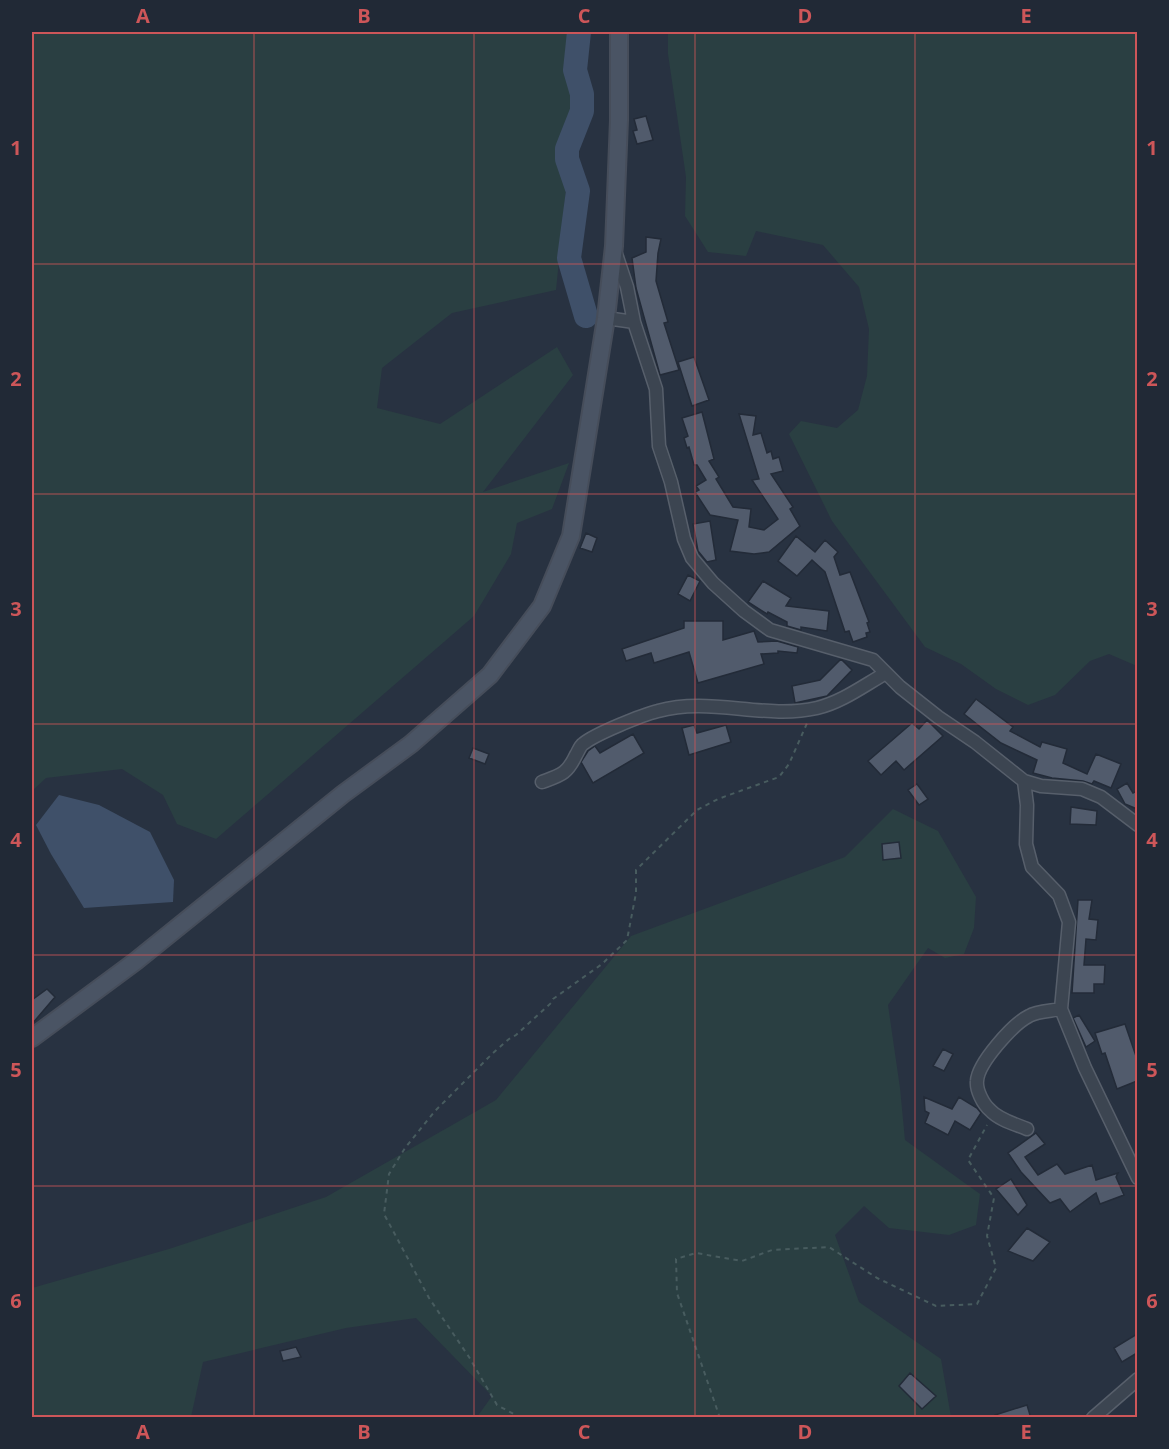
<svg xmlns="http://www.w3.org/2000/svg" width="1169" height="1449" viewBox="0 0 1169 1449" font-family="'Open Sans',sans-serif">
<rect width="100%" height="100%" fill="#283241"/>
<!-- green -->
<path fill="#2a3f42" d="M32,32H570V150L556,290L452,313L382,368L377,408L440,424L557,347L573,375L483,492L569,463L552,509L517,523L511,554L474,616L216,839L177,824L163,795L122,769L46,778L32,791Z
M668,32H1137V666L1109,654L1090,661L1055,695L1028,705L996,689L961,664L925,647L832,521L789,434L801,421L837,428L858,410L867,376L869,329L859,287L823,245L756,231L746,256L708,252L685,216L686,177L668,54Z
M893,809L938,831L976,897L974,928L964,954L945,958L928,948L888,1005L900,1088L905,1140L980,1194L976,1225L949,1235L889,1228L864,1206L835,1235L859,1302L941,1359L951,1417H477L492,1396L416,1318L346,1328L203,1362L191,1417L32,1418V1288L169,1249L326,1197L496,1100L631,936L845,857Z"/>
<!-- water -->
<path fill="#3f5069" d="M59,795L99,805L150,832L174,880L173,902L84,908L51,854L36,825Z"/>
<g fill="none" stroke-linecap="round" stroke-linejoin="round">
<!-- river -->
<path stroke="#3f5069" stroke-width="24" d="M579,32L575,70L582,94V111L567,149V159L578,191L569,258L586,316"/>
</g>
<!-- building -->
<path fill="#515b6c" stroke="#232b38" stroke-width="1.5" d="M646,116L653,140L637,144L633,131L637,130L634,119Z
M646,237L661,239L658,253L656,281L668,322L664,323L679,370L660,375L636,288L632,258L646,252Z
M694,357L709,400L692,406L678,362Z
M702,412L714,459L709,461L719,477L716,479L733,507L751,509L749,527L764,530L778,519L752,480L759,479L739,414L756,416L753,435L761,433L767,453L771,451L773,459L779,457L783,471L771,474L793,507L790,509L800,526L769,552L754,554L730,551L738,520L710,515L695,492L699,490L696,486L706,480L697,465H694L689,447L687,448L684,438L688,436L682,418Z
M710,521L716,560L707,562L698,551L693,524Z
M586,533L597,538L592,552L580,548Z
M796,536L815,552L825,540L838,552L834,557L840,575L850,572L869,622L867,623L870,632L866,633L867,637L853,642L849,631L845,632L825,572L812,560L797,576L778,561Z
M688,575L700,581L690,601L678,594Z
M763,581L791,598L786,606L829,611L827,631L801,627V630L787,626V622L768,612L767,614L748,602Z
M684,621H723V640L754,631L758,642L777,641L798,647L797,653L778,651V653L761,654L764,664L698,683L689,652L654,663L651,653L626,661L622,649L684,628Z
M841,659L852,670L827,696L795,703L792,686L820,680Z
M976,699L1013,727L1010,731L1040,747L1042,742L1067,749L1063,763L1087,774L1096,754L1121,764L1111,788L1094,781L1092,784L1083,781L1052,778L1033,773L1037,760L1001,743L964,714Z
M927,720L943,736L904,770L896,761L881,775L868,761L912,723L919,729Z
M694,725L697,733L726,725L731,742L689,755L682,728Z
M633,734L644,753L593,783L581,762L588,751L595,746L600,753Z
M473,748L489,754L485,764L469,758Z
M1127,783L1133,793L1137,791V809L1125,804L1117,789Z
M917,784L928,799L919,805L908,790Z
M1071,807L1097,811L1096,825L1070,824Z
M899,842L901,858L883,860L882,844Z
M1078,900H1092L1089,919L1098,920L1096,940L1086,939L1084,965H1105L1104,984H1094V993H1072Z
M47,989L55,997L32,1024V1000Z
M1079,1015L1095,1041L1086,1047L1073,1018Z
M1125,1024L1137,1059V1081L1117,1089L1105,1053L1102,1054L1095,1033Z
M943,1049L953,1054L944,1071L933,1066Z
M924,1097L952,1109L959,1097L977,1108L981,1113L970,1130L955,1121L948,1135L925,1123L929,1113L925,1111Z
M1036,1133L1045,1144L1025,1157L1038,1175L1057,1164L1065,1174L1092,1165L1096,1180L1118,1173L1116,1177L1124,1195L1100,1204L1096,1193L1070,1212L1060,1199L1050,1203L1021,1172L1008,1153Z
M1011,1179L1027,1205L1018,1215L996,1189Z
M1027,1228L1050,1242L1033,1261L1008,1251Z
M1137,1334V1353L1122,1362L1114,1348Z
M296,1347L301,1357L283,1361L280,1351Z
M910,1373L936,1396L922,1409L899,1386Z
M1027,1405L1030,1415L1024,1418H996L995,1415Z"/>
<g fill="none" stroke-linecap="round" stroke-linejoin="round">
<!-- street casing -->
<g stroke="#575f6b" stroke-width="15">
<path id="street" d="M615,251L627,287L634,322
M606,318L634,322L656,389L659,446L671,482L684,539L692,558L713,583L744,611L770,630L873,660L900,687L938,717L975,742L1024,781L1041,786L1082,789L1101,797L1138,825
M1024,781L1027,805L1026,844L1032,867L1059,895L1069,922L1061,1009L1085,1068L1138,1178
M542,782C561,775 567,774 576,755C578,752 580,746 583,744C595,734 642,715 658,711C710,696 764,720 817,708C842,702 863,686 886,673
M1027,1129C1015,1124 999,1120 990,1110C983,1104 976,1090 977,1081C978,1063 1013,1024 1029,1016C1037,1011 1051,1011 1061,1009
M1093,1418L1138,1379"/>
</g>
<!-- secondary casing -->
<g stroke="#464d5a" stroke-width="20">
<path id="secondary" d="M32,1038L136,961L343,794L411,744L490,675L542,606L571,536L606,318L614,246L619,120V32"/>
</g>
<!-- path -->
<path stroke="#485c5f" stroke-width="2" stroke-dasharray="4.5 4.5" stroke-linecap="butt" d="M521,1418L497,1405L469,1357L429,1298L384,1214L389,1174L405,1148L435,1111L493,1053L509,1039L516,1035L551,1003L553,999L602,964L627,940L636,893V870L697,810L718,799L779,777L789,764L808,721
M720,1418L677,1293L676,1259L696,1253L742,1261L772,1250L829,1247L877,1278L936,1306L977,1304L996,1268L987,1236L994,1198L968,1160L987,1125"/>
<!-- street -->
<use href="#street" stroke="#3c4551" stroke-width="12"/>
<!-- secondary -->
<use href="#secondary" stroke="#4a5464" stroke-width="16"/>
</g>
<!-- grid -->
<path fill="none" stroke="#cd5659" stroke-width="1.5" stroke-opacity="0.55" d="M254,32V1418M474,32V1418M695,32V1418M915,32V1418M32,264H1138M32,494H1138M32,724H1138M32,955H1138M32,1186H1138"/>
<!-- border -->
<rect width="1169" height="1449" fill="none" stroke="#212936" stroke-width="66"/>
<rect x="33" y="33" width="1103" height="1383" fill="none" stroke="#cd5659" stroke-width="2"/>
<g font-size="20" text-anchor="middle" font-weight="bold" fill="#cd5659">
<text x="143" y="23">A</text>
<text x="364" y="23">B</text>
<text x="584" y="23">C</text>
<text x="805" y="23">D</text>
<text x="1026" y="23">E</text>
<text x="16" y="155">1</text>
<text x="1152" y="155">1</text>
<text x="16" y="386">2</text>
<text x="1152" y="386">2</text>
<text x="16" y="616">3</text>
<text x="1152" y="616">3</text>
<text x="16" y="847">4</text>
<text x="1152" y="847">4</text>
<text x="16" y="1077">5</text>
<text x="1152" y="1077">5</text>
<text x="16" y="1308">6</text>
<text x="1152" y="1308">6</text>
<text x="143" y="1439">A</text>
<text x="364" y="1439">B</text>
<text x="584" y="1439">C</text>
<text x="805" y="1439">D</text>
<text x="1026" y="1439">E</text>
</g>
</svg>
